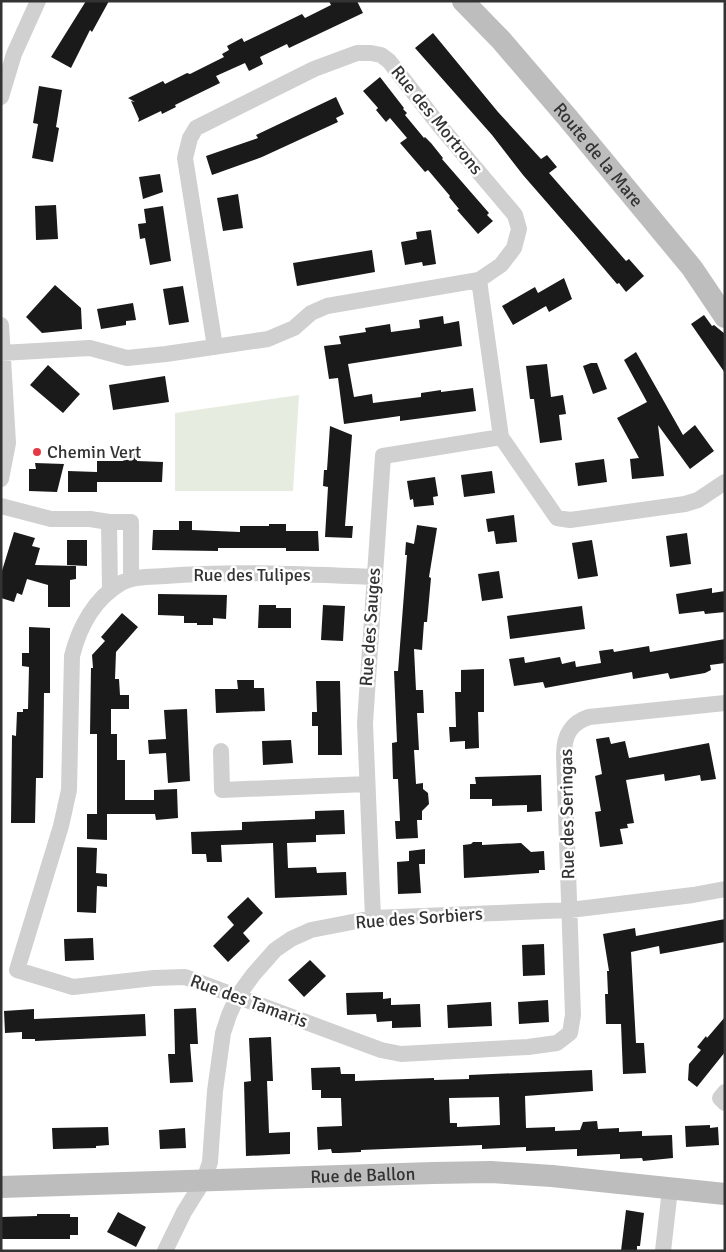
<svg xmlns="http://www.w3.org/2000/svg" width="726" height="1252" viewBox="0 0 726 1252" font-family="Signika,sans-serif">
<rect width="100%" height="100%" fill="#fff"/>
<!-- green -->
<path fill="#e6ecdf" d="M299,395L293,491H175V413Z"/>
<!-- building -->
<path fill="#1a1a1a" fill-rule="evenodd" d="M86,1H109L92,32L90,30L71,68L51,57Z
M329,1H357L363,13L289,48L287,44L260,57L263,64L249,71L245,63L216,76L220,83L175,105L176,107L162,114L161,111L138,122L139,119L131,101L135,102L128,98L163,81L165,84L187,73L190,74L224,57L222,54L229,50L227,46L242,38L244,42L302,14L305,18L331,5Z
M433,33L498,112L541,159L547,155L557,167L549,173L626,261L629,259L644,276L626,292L619,283L617,284L577,237L523,175L492,135L415,48Z
M380,77L404,108L403,109L407,113L405,115L424,138L425,137L431,143L443,158L442,159L489,213L487,215L493,221L478,234L457,210L459,209L449,197L450,196L428,170L425,172L400,143L407,138L390,118L386,122L376,110L378,108L363,91Z
M39,86L62,90L56,127L59,128L53,162L32,158L38,124L33,123Z
M336,97L344,114L336,118L338,122L262,157L212,175L206,156L258,138L256,135Z
M160,174L163,192L143,199L139,177Z
M238,194L243,228L223,231L217,198Z
M56,205L58,239L36,240L35,206Z
M163,206L171,261L150,265L145,238L140,239L138,224L146,223L144,209Z
M431,230L436,264L423,266L422,262L405,265L401,242L417,239L416,232Z
M372,250L375,272L297,286L293,263Z
M564,278L572,299L549,312L546,306L513,325L502,306L535,287L538,293Z
M55,285L81,308L82,329L42,333L26,317Z
M183,286L189,322L169,325L163,289Z
M133,303L136,320L126,321V325L101,329L97,309Z
M704,315L712,326L714,325L725,334V373L691,324Z
M443,316L444,324L459,321L462,346L348,364L354,397L372,394L373,403L421,397V393L441,390V392L473,388L476,411L400,421V416L344,424L338,378L329,379L324,346L341,344L339,336L366,332L365,328L390,324L391,332L420,328L419,320Z
M636,352L683,435L695,425L714,451L690,469L658,425L664,476L632,479L630,459L639,458L617,418L647,402L624,360Z
M591,363H597L607,389L593,394L583,366Z
M547,364L551,397L563,395L566,414L559,415L562,440L540,443L534,399H530L526,366Z
M48,365L80,394L63,413L30,385Z
M165,376L169,402L113,410L109,385Z
M330,426L352,435L345,526H353L352,538L325,537L328,487L323,486L324,470H327Z
M123,451H137V461L163,462L162,482H97V478V492H68V471L97,472V461H123Z
M604,459L607,482L578,486L575,463Z
M35,463L64,464L57,492L29,491V469H36Z
M492,471L495,493L464,497L461,475Z
M435,477L438,496L433,497L434,505L414,507L413,499L410,500L407,481Z
M514,515L517,542L496,544L494,531L488,532L486,519Z
M179,521H192V530L240,532V526H269V524H286V531H318L319,551H286V548H218V551L152,550L153,530H179Z
M417,525L437,528L429,577L431,578L427,622H424L422,650L414,649L416,690H423L424,713H417L419,750H414L416,784L423,783V789L428,793L429,804L422,811V820H417L418,838L396,839L395,821H400L398,779H393L392,743L397,742L394,671H398L407,555H405L406,542L414,544Z
M14,532L35,538L32,546L40,548L35,565L76,566V579L70,580V607H48V585L27,579L22,595L17,593L14,602L1,598V574Z
M687,533L691,564L670,567L666,536Z
M67,540H87V566L67,565Z
M592,540L598,576L578,579L572,543Z
M499,571L503,598L482,601L478,574Z
M712,588V593L725,591V612L705,614L704,611L679,614L676,594Z
M158,594L227,595L226,619L213,618V625H197V623H184V616L158,615Z
M259,605H276V608H291V628H258Z
M323,605L345,606L343,641L321,640Z
M582,606L585,629L510,639L507,616Z
M122,613L138,627L116,652L115,679H119L120,695H129V709H111V734H117V760H125V800H154V790L177,789L178,818L156,820L155,814H107V840L87,839V814H97V734H90L91,668H93L92,655L105,641L101,637Z
M29,627L50,628V693H44L43,778H36L35,823H11L12,735L16,736L17,712H23V709H28L29,667L22,666V653H29Z
M725,639V663L710,665L711,670L705,673L670,679L668,673L633,679L632,672L545,688L543,682L514,686L509,659L524,657L525,663L560,657L562,664L575,661L576,667L601,663L599,651L613,649L614,652L649,646L650,652Z
M484,669V712H478L479,748L465,749V741L450,742L449,727H456L455,692H461V670Z
M237,680H254V688H264L265,711L216,713L215,689H238Z
M316,681H340L342,755H318V726H312V712H317Z
M187,709L190,781L168,783L166,753L149,754L148,740L166,739L164,710Z
M609,737L611,744L625,741L629,758L709,743L716,779L701,781L700,775L665,781L664,774L626,780L634,823L627,824L628,828L620,829L623,844L600,847L595,812L601,811L595,776L602,774L596,739Z
M291,740L293,763L263,765L262,741Z
M541,775L542,811L527,812V805L492,806V799H470V784H476L475,777Z
M344,810L345,834L316,835V842L287,843L288,868L316,867L317,873L346,872L347,895L275,898L273,843L221,845L222,862H207L206,854H192L191,832L242,830V822L315,819V811Z
M473,842H482V845L521,843L531,852L544,851L545,870H539V873L464,878L463,845L471,844Z
M77,847L97,848L96,873L107,874V887L97,886L96,913L77,912Z
M425,849V864H419L421,893L398,894L397,862L409,861V851Z
M248,897L263,913L243,933L250,941L228,962L213,946L234,925L227,917Z
M725,919V942L660,954L659,946L631,952L636,1043H644L646,1073L623,1074L621,1024H606L605,994H608L607,971H609L603,934L635,928L636,936Z
M93,938L94,960L65,961L64,939Z
M544,944L545,975L523,976L522,945Z
M310,960L326,976L304,997L288,980Z
M383,992V999L391,998V1005L420,1004L421,1027L392,1028V1021L377,1022L376,1014L347,1015L346,993Z
M548,1000L549,1022L519,1024L518,1002Z
M491,1002L492,1026L448,1028L447,1005Z
M196,1008L198,1044H190L193,1082L170,1083L168,1054H175L174,1009Z
M34,1009V1019L145,1014L146,1036L35,1041V1039H22V1032L5,1033L4,1011Z
M725,1017V1052L697,1087L688,1080L689,1064L701,1050L697,1047L706,1036L707,1038Z
M271,1037L273,1081H267L269,1133L290,1132V1154L246,1156L244,1082L251,1081L249,1038Z
M340,1067L341,1074H355V1081L434,1078V1080L469,1079V1075L592,1070L593,1091L525,1096L526,1128L555,1127V1131L580,1130L583,1122L597,1121L598,1129L619,1128V1132L642,1131V1136L672,1135L673,1158L643,1161L642,1158L620,1159V1154L577,1156V1149L526,1151V1147L482,1149V1145L361,1150V1152L340,1153H332L331,1149L318,1150L317,1127L342,1126L341,1098H321V1090H312L311,1068ZM499,1097L500,1125L457,1127V1123H450L449,1098Z
M710,1125V1128L718,1127L719,1145L686,1147L685,1126Z
M108,1127L109,1145L96,1146V1148L53,1149L52,1128Z
M185,1128L186,1148L160,1149L159,1130Z
M626,1210L644,1213L640,1246H637V1251H621Z
M118,1212L146,1227L136,1247L107,1232Z
M37,1214H70V1217H78V1235H70V1239H1V1217L37,1216Z"/>
<g fill="none" stroke-linecap="round" stroke-linejoin="round">
<!-- street -->
<path stroke="#d0d0d0" stroke-width="16" d="M1,97L14,54L38,1
M479,280L501,437L557,518L570,520L685,504L698,500L725,482
M1,325L8,443L1,479
M1,353L90,348L127,358L166,354L268,339L294,328L311,313L327,306L479,280L501,265L514,248L519,229L515,215L439,125L389,61L381,55L371,53H357L314,69L196,128L190,138L185,158L215,347
M1,506L51,519H90L109,522H131V578
M109,522L110,590
M374,577C305,574 234,571 165,576C151,577 134,576 121,583C94,599 79,628 72,656L69,790L61,826L17,970L73,987L154,978L185,977L354,1040L381,1050L401,1054L528,1047L557,1043L570,1033L573,1015L564,755C564,736 570,723 589,717L725,703
M221,751L222,790L367,784
M373,918L365,723L383,456L501,437
M725,1092L720,1098L725,1103
M165,1251L184,1212L204,1180L210,1162L215,1091L223,1033L229,1015L237,997L253,975L275,950L291,939L311,930L373,918L570,910L693,895L725,889
M663,1251L670,1189"/>
<!-- secondary -->
<g stroke="#bdbdbd" stroke-width="22">
<path id="s1" d="M463,1L501,40L567,117L692,268L725,317"/>
<path id="s2" d="M1,1187L433,1173L491,1172L552,1176L725,1194"/>
</g>
</g>
<!-- markers -->
<circle fill="#e63946" stroke="#fff" stroke-width="2" cx="37" cy="452" r="5"/>
<g text-anchor="middle" stroke-width="5" stroke-linejoin="round" paint-order="stroke">
<!-- street labels -->
<g font-size="18" fill="#333" stroke="#fff">
<text transform="translate(437 120) rotate(51)" y="6">Rue des Mortrons</text>
<text dy="6" stroke="none"><textPath href="#s1" startOffset="205">Route de la Mare</textPath></text>
<text x="252" y="581">Rue des Tulipes</text>
<text transform="translate(370 627) rotate(-86)" y="6">Rue des Sauges</text>
<text transform="translate(567 814) rotate(-91)" y="6">Rue des Seringas</text>
<text transform="translate(419 918) rotate(-4)" y="6">Rue des Sorbiers</text>
<text transform="translate(249 1001) rotate(20)" y="6">Rue des Tamaris</text>
<text dy="6" stroke="none"><textPath href="#s2" startOffset="362">Rue de Ballon</textPath></text>
</g>
<!-- poi labels -->
<g font-size="18" fill="#333" stroke="#fff" text-anchor="start">
<text x="47" y="458">Chemin Vert</text>
</g>
</g>
<!-- border -->
<rect width="726" height="1252" fill="none" stroke="#333333" stroke-width="5"/>
</svg>
